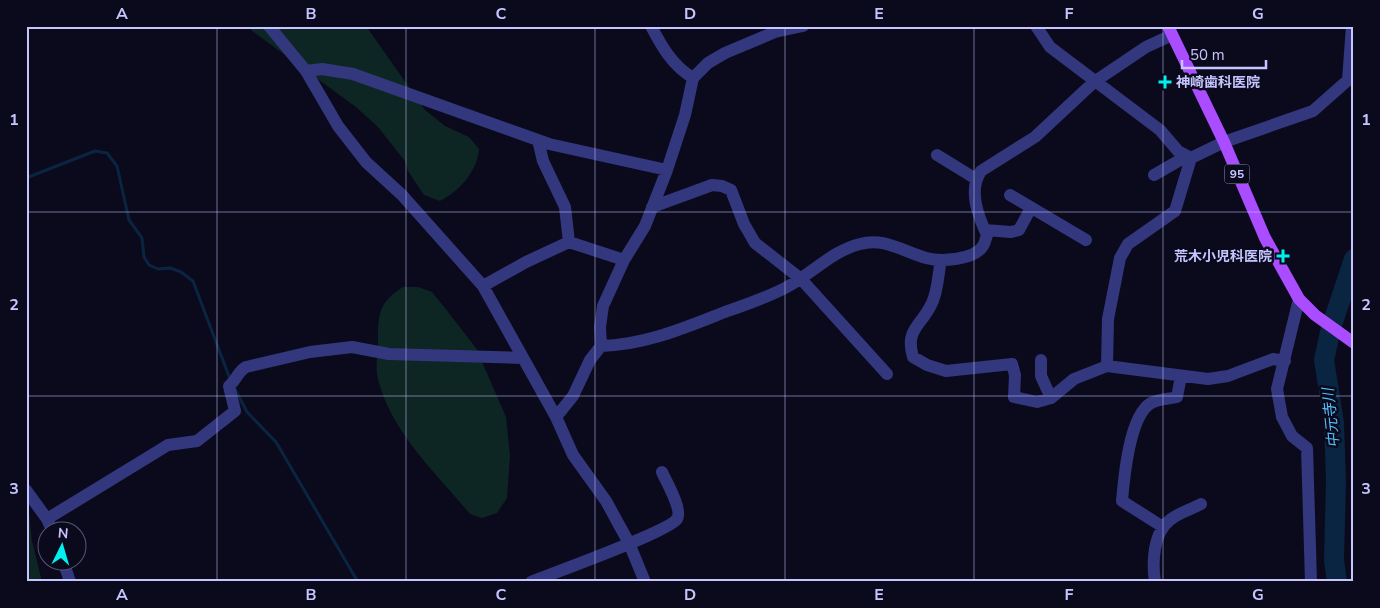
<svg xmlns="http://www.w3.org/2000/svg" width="1380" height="608" viewBox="0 0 1380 608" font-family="'Nunito Sans','Noto Sans JP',sans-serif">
<rect width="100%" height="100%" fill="#0b0a1c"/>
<!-- green -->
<path fill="#0d2623" d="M250,26H366L425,110L445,126L469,137L479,149C477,172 459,191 440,201L424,195L408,171L405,161L378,127L356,107L251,30Z
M403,287H418L432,292L445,308L476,348L506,417L510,456L507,498L497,513L482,518L470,514C436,473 391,432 378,379C375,368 378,353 378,341C378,314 379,302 403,287Z
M26,485L32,541L42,582H26Z"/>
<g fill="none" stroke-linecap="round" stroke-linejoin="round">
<!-- stream -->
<path stroke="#092541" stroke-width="3" d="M26,178L95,151L107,153L117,166L129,220L142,238L144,257L149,265L158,269L170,268L181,272L193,281L230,379
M235,389L247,412L276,442L358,582"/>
<!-- river -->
<path stroke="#092541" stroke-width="20" d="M1337,582L1334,560L1336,481L1334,423L1324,360L1331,328L1354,259"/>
<!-- street -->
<path stroke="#32377e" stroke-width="12" d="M269,26L306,71L338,126L366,162L402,195L483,286L556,417L573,455L606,501L629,543L645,582
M651,26C662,47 672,65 693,78
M1036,26L1050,47L1160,130L1178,151L1191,158L1224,142L1313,111L1348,80L1352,26
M306,71L322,69L353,74L549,144L667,170
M538,140L543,161L565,207L569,242
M937,155L976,179
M1154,175L1187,156
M1010,195L1086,240
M652,207L712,185L722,186L731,190L744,224L755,243L801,279L887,374
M985,230L1011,232L1019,230L1031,208
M941,260C938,274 938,293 931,305C920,327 905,330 913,357L927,365L946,371L1012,364L1015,375L1014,397L1037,402L1051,398L1074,379L1107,366L1208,379L1228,376L1273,359L1285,361
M483,286L526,262L569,242L624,260
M1299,299L1277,389L1282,417L1292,436L1307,448L1311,582
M601,346C645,345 684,328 725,312C745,305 766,298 785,288C811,275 831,251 860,244C884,237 904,252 926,258C941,262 974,260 983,246C985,243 986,238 987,235C978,216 968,190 981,171L1035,137L1094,82L1146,47L1172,35
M1041,360V376L1051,398
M1107,366L1108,319L1120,258L1128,244L1175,211L1191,158
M556,417L573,396L590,360L601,346L600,327L603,306L624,260L645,226L667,170L685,115L693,78L708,63L725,53L775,32L803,26
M26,490L47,519L52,530
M47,519L168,445L197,441L235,411L229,386C237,380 237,372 246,367L310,352L352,347L389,354L523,358
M1163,527L1122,501C1124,478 1129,416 1151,403C1158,399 1169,399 1177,397L1181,376
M63,560L70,582
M531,582C553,573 668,532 677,519C683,510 666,481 662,472
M1155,582C1152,563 1153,533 1170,520C1178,513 1192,509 1201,504"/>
<!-- primary -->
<path stroke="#aa4cff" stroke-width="12" d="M1168,26L1224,142L1265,238L1299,299L1315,315L1354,343"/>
</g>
<!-- grid -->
<path fill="none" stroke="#c6c5ff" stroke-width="1" stroke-opacity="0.55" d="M217,26V582M406,26V582M595,26V582M785,26V582M974,26V582M1163,26V582M26,212H1354M26,396H1354"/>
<!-- markers -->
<g fill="#00f0ef" stroke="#0b0a1c" stroke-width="2">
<path d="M1162.5 74.5h5v5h5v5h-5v5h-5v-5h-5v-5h5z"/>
<path d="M1280.5 248.5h5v5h5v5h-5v5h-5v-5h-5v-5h5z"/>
</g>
<g text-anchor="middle" stroke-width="5" stroke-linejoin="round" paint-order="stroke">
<!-- shield labels -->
<rect fill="#0b0a1c" stroke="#8e8dbb" stroke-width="1" x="1224.5" y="164.5" width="25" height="19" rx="4"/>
<g font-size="12" font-weight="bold" fill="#c6c5ff">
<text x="1237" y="178">95</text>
</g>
<!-- poi labels -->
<g font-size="14" font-weight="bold" fill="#c6c5ff" stroke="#0b0a1c" text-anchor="start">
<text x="1176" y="87">神崎歯科医院</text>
<text x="1272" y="261" text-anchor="end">荒木小児科医院</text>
</g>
<!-- water labels -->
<g font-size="15" font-style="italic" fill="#53c1ff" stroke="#0b0a1c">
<text transform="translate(1331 418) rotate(-96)" y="5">中元寺川</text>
</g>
</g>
<!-- border -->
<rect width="1380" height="608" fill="none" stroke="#0b0a1c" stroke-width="55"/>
<!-- north arrow -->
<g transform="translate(62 546) rotate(5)"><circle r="24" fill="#0b0a1c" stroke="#565577"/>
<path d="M0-4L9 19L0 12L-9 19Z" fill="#00f0ef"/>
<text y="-8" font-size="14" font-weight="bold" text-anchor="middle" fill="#c6c5ff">N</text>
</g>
<!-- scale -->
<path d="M1182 60v8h84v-8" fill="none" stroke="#c6c5ff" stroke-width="2.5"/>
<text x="1190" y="60" font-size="15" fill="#c6c5ff" stroke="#0b0a1c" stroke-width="4" paint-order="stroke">50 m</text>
<rect x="28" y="28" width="1324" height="552" fill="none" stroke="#c6c5ff" stroke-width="2"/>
<g font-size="16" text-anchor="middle" font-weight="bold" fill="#c6c5ff">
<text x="122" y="19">A</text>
<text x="311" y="19">B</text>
<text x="501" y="19">C</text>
<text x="690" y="19">D</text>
<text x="879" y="19">E</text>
<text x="1069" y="19">F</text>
<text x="1258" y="19">G</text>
<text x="14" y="125">1</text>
<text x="1366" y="125">1</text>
<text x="14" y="310">2</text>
<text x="1366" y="310">2</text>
<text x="14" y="494">3</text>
<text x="1366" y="494">3</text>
<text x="122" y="600">A</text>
<text x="311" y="600">B</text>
<text x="501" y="600">C</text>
<text x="690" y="600">D</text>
<text x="879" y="600">E</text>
<text x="1069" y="600">F</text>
<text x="1258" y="600">G</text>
</g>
</svg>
